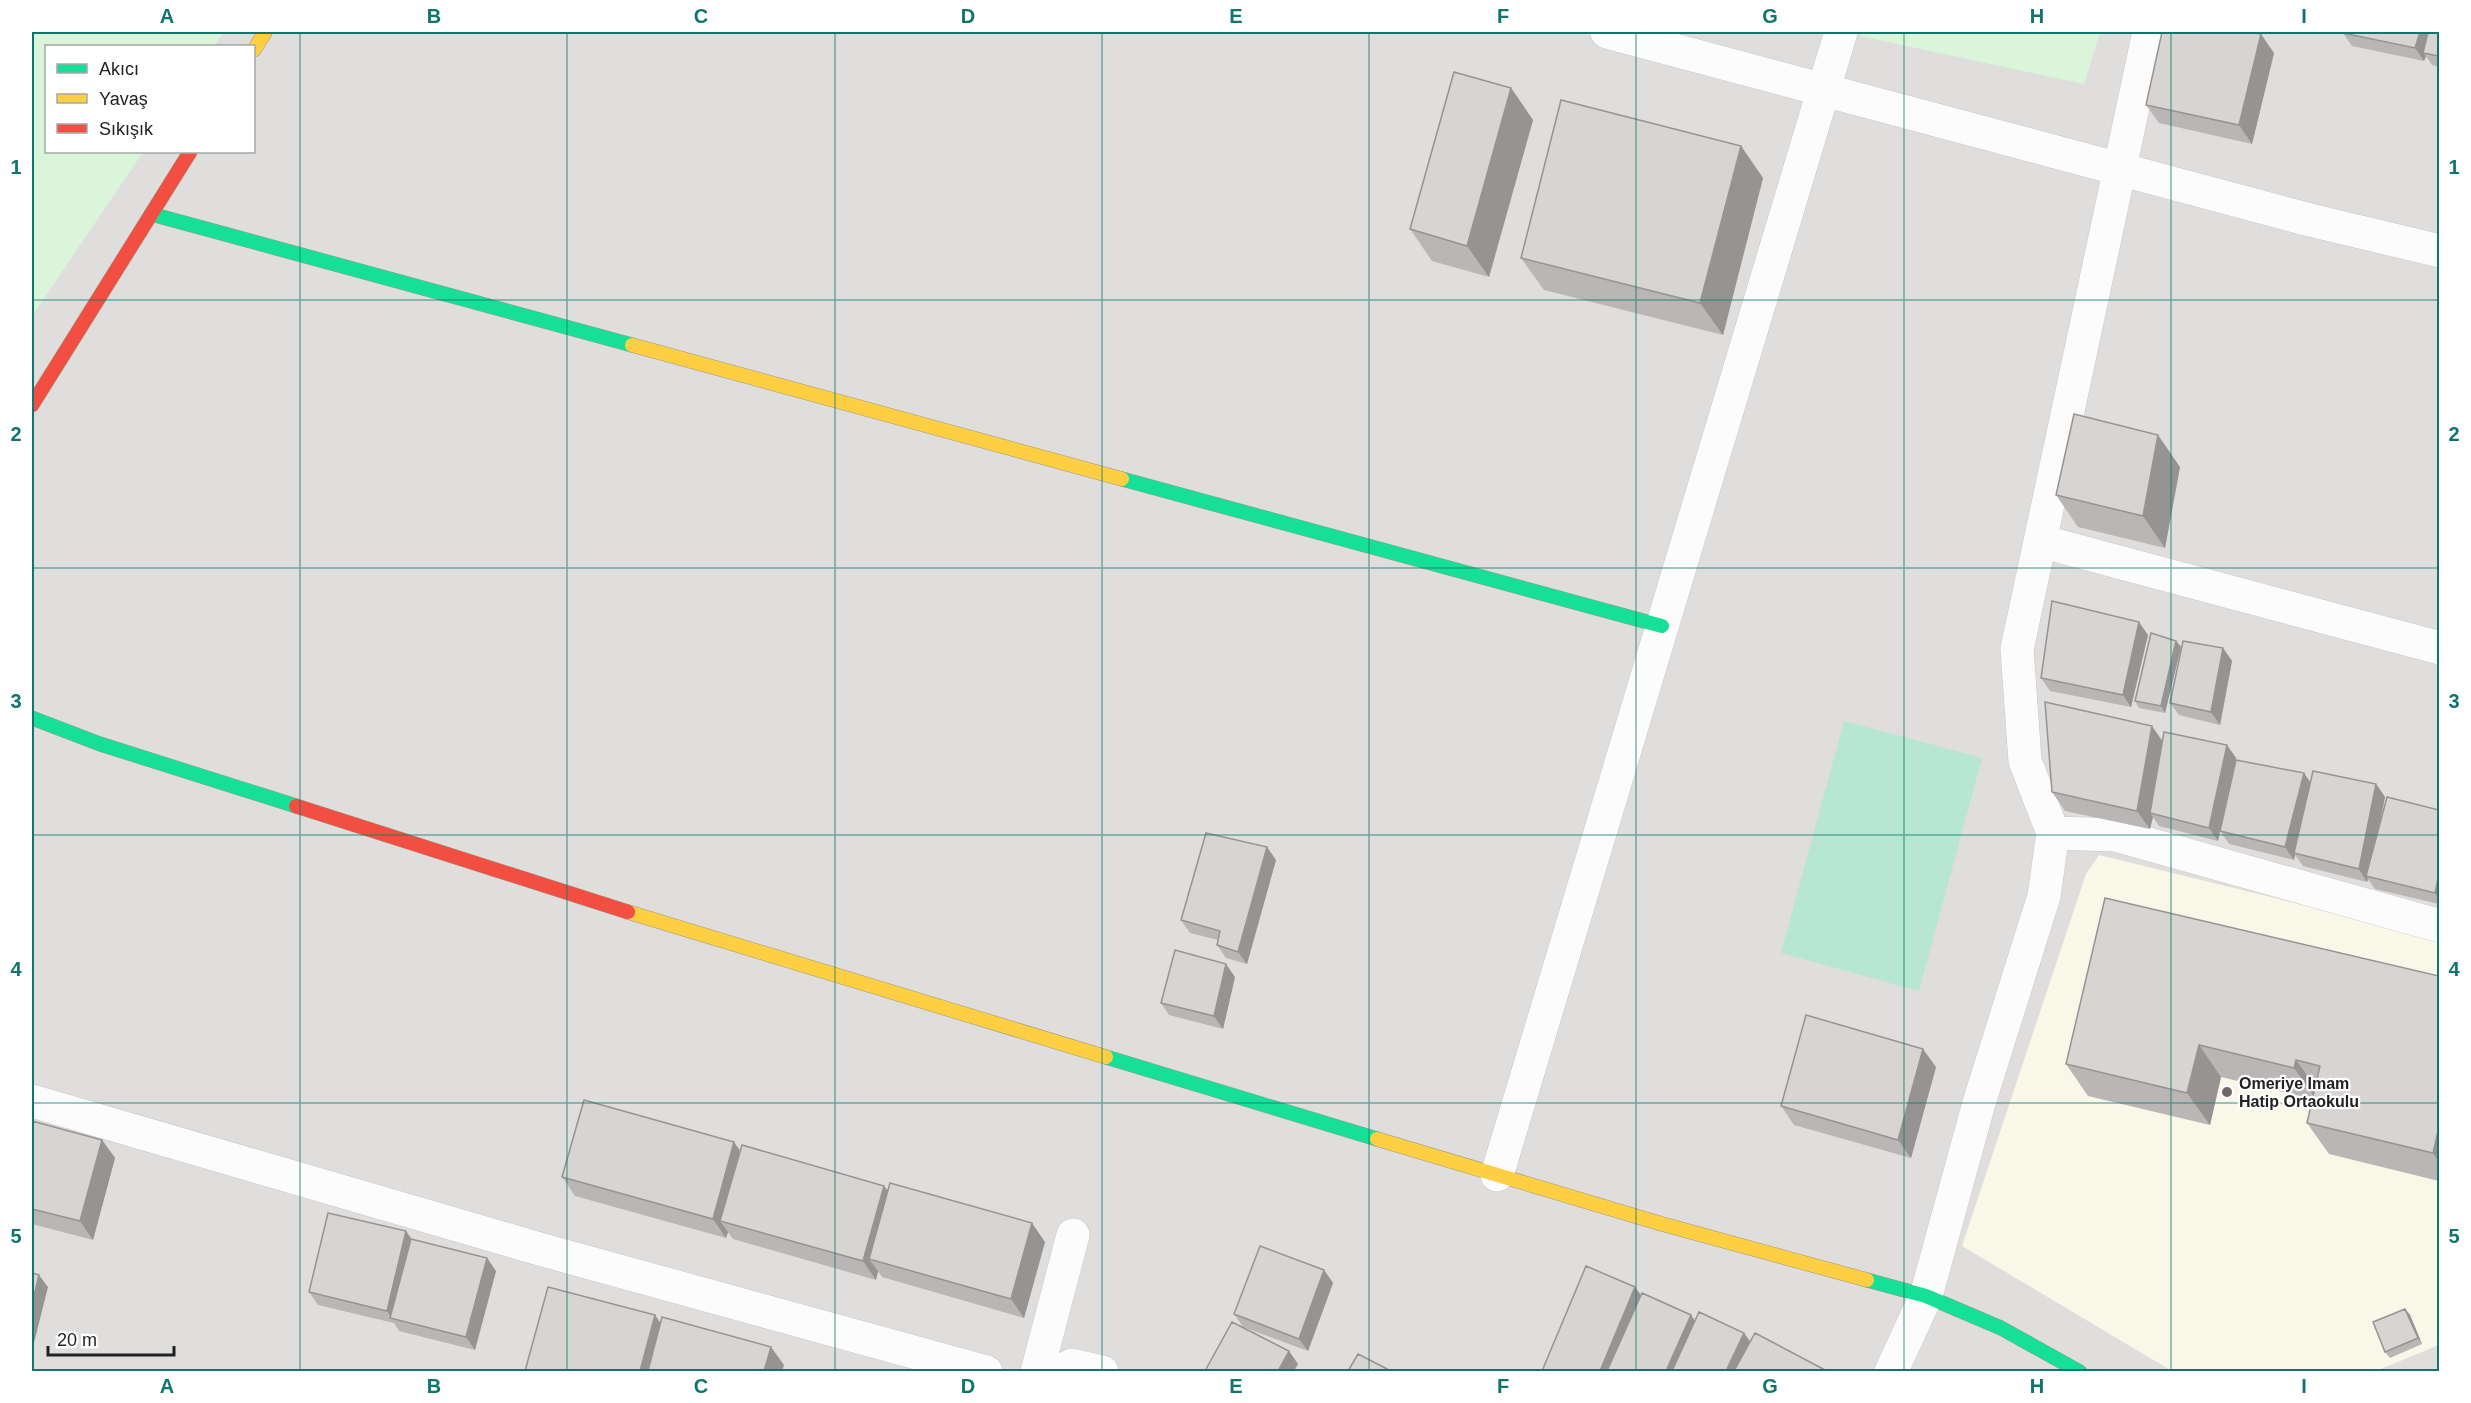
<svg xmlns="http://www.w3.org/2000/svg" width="2471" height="1403" viewBox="0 0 2471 1403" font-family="Arial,sans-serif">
<rect width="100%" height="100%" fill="#f0eeeb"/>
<!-- residential -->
<path fill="#dfdedc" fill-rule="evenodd" d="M32,32H2439V1371H32ZM46,46H254V152H46Z"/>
<!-- education -->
<path fill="#f8f7e8" d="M2099,855L2439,938V1345L2376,1371H2172L1962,1246L2086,874Z"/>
<!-- park -->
<path fill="#daf5da" d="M32,32H224L214,46H46V152H143L32,316Z
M1862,32H2100L2084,84L1860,36Z"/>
<!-- pitch -->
<path fill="#b7e6d2" d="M1844,721L1982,758L1919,991L1781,953Z"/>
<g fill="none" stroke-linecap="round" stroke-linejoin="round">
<!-- street casing -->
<g stroke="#c9c8c7" stroke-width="34">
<path id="street" d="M1607,32L2310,220L2440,251
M2040,541L2440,648
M2053,833L2116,835L2440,926
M32,1101L543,1250L986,1372
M1497,1175L1841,32
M1037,1372L1073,1235
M1059,1372L1072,1365L1102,1372
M1891,1372L1926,1296L1979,1103L2044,896L2053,833L2025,761L2017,649L2149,32"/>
</g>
<!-- fast casing -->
<g stroke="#999a82" stroke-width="15">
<path id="fast" d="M151,214L632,345
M1122,479L1662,626
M32,718L100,744L296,806
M1106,1057L1377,1139
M1867,1280L1926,1296L2001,1328L2080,1372"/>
</g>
<!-- slow casing -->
<g stroke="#999a82" stroke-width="15">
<path id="slow" d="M254,50L265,32
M632,345L1122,479
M628,912L1106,1057
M1377,1139L1662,1224L1867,1280"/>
</g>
<!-- jam casing -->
<g stroke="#999a82" stroke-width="15">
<path id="jam" d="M32,405L190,152
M296,806L628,912"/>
</g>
<!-- street -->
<use href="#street" stroke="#fdfcfc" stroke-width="33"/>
<!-- fast -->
<use href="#fast" stroke="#16e098" stroke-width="14"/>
<!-- slow -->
<use href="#slow" stroke="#ffcf43" stroke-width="14"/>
<!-- jam -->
<use href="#jam" stroke="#f24e42" stroke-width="14"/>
</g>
<!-- wall -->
<path fill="#b9b6b5" d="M2439,32V67L2432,65L2426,56L2424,61L2352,46L2343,33Z
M2274,53L2252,144L2159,123L2146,105Z
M1511,88L1533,120L1489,277L1432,261L1410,229Z
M1741,146L1763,178L1723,335L1544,290L1521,258Z
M2180,467L2165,548L2078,527L2056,495Z
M2148,635L2131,707L2050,691L2041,678Z
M2176,641L2181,647L2165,713L2139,708L2135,701Z
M2223,648L2232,661L2220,725L2179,715L2170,703Z
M2163,741L2227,745L2236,758L2224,815L2304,773L2310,782L2376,784L2385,797L2378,830L2439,810V904L2375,889L2368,879L2367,882L2303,866L2295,855L2294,860L2229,844L2220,831L2218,841L2159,826L2153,817L2150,829L2065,811L2052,792Z
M1276,860L1247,964L1226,958L1217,945L1218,940L1190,933L1181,920Z
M2439,976V1181L2329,1154L2307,1123L2312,1099L2221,1077L2210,1125L2088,1096L2066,1064Z
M1235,977L1223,1029L1169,1015L1161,1003Z
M1936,1067L1911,1158L1794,1125L1781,1106Z
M32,1121L102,1140L115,1158L93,1240L32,1224Z
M740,1151L884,1186L888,1190L1045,1242L1024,1318L882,1277L878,1271L876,1280L733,1239L728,1232L726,1238L575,1196L562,1177Z
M411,1239L487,1258L496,1271L475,1350L399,1331L394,1323L318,1305L309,1292Z
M1324,1270L1333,1283L1308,1351L1243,1327L1234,1314Z
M2405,1309L2410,1315L2422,1344L2390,1358L2385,1352Z"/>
<!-- shaded-wall -->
<path fill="#969493" d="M2420,32H2432L2423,53L2426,56L2424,61L2415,48Z
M2261,34L2274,53L2252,144L2239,125Z
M1511,88L1533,120L1489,277L1467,246Z
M1741,146L1763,178L1723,335L1700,303Z
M2158,435L2180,467L2165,548L2143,516Z
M2139,622L2148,635L2131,707L2123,695Z
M2176,641L2181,647L2165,713L2161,706Z
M2223,648L2232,661L2220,725L2211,712Z
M2152,726L2165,745L2150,813L2153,817L2150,829L2137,811Z
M2227,745L2236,758L2218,841L2209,828Z
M2304,773L2313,786L2294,853L2295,855L2294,860L2285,847Z
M2376,784L2385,797L2369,877L2366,876L2368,879L2367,882L2359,869Z
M1267,847L1276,860L1247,964L1238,952Z
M2439,874V899L2435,893Z
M1226,964L1235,977L1223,1029L1214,1016Z
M2199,1045L2221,1077L2210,1125L2187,1093Z
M1923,1049L1936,1067L1911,1158L1898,1140Z
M2296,1060L2319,1092L2317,1100L2294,1068Z
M2439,1127V1162L2433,1153Z
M102,1140L115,1158L93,1240L80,1221Z
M734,1142L747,1161L720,1221L728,1232L726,1238L713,1219Z
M884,1186L897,1204L869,1259L878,1271L876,1280L863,1261Z
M1032,1223L1045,1242L1024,1318L1011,1299Z
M406,1231L415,1244L392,1318L387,1311Z
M487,1258L496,1271L475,1350L466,1337Z
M1324,1270L1333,1283L1308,1351L1299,1339Z
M39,1275L48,1287L32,1351V1304Z
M1635,1287L1648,1305L1621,1371H1600Z
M2405,1309L2410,1315L2422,1344L2418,1338Z
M655,1315L668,1334L658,1371H640Z
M1691,1315L1704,1334L1687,1371H1666Z
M1744,1333L1757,1351L1748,1371H1726Z
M771,1347L784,1365L782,1371H764Z
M1289,1351L1298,1364L1294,1371H1278Z"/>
<!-- building -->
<path fill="#d7d4d2" stroke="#969493" stroke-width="1.5" d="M2162,32H2250L2261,34L2239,125L2146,105Z
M2344,32H2420L2415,48L2343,33Z
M2428,32H2439V56L2423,53Z
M1454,72L1511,88L1467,246L1410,229Z
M1561,100L1741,146L1700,303L1521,258Z
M2074,414L2158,435L2143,516L2056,495Z
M2052,601L2139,622L2123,695L2041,678Z
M2151,633L2176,641L2161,706L2135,701Z
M2183,641L2223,648L2211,712L2170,703Z
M2045,702L2152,726L2137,811L2052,792Z
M2164,732L2227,745L2209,828L2150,813Z
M2236,760L2304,773L2285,847L2220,831Z
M2313,771L2376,784L2359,869L2294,853Z
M2387,797L2439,810V874L2435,893L2366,876Z
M1206,833L1267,847L1238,952L1217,945L1220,931L1181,920Z
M2105,898L2439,976V1127L2433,1153L2307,1123L2320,1066L2296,1060L2294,1068L2199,1045L2187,1093L2066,1064Z
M1175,950L1226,964L1214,1016L1161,1003Z
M1806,1015L1923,1049L1898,1140L1781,1106Z
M584,1100L734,1142L713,1219L562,1177Z
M32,1121L102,1140L80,1221L32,1209Z
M742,1145L884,1186L863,1261L720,1221Z
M890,1183L1032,1223L1011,1299L869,1259Z
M328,1213L406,1231L387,1311L309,1292Z
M411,1239L487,1258L466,1337L390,1318Z
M1260,1246L1324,1270L1299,1339L1234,1314Z
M1586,1266L1635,1287L1600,1371H1542Z
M32,1273L39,1275L32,1304Z
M548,1287L655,1315L640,1371H525Z
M1642,1293L1691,1315L1666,1371H1607Z
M2405,1309L2418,1338L2385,1352L2373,1322Z
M1699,1312L1744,1333L1726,1371H1672Z
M662,1317L771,1347L764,1371H648Z
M1232,1322L1289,1351L1278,1371H1205Z
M1755,1333L1827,1371H1734Z
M1358,1354L1391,1371H1348Z"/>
<!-- grid -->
<path fill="none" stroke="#0f766e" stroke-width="1.5" stroke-opacity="0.55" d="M300,32V1372M567,32V1372M835,32V1372M1102,32V1372M1369,32V1372M1636,32V1372M1904,32V1372M2171,32V1372M32,300H2440M32,568H2440M32,835H2440M32,1103H2440"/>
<!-- markers -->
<circle fill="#6a6968" stroke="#fff" stroke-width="2" cx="2227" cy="1092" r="6"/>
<g text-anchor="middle" stroke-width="4.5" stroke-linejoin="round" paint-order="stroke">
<!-- poi labels -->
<g font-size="16" font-weight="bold" fill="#222" stroke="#fff" text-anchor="start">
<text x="2239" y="1089">Omeriye Imam<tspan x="2239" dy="18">Hatip Ortaokulu</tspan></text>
</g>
</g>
<!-- border -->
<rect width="2471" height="1403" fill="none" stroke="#ffffff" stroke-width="66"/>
<!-- legend -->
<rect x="45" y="45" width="210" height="108" fill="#ffffff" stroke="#a7a7a7" stroke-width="1.5"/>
<rect x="57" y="64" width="30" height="9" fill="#16e098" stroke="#a7a7a7" stroke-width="1.5"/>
<text x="99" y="75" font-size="18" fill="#222222">Akıcı</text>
<rect x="57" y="94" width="30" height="9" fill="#ffcf43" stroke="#a7a7a7" stroke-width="1.5"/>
<text x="99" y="105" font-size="18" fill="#222222">Yavaş</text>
<rect x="57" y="124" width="30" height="9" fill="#f24e42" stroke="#a7a7a7" stroke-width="1.5"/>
<text x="99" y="135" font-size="18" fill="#222222">Sıkışık</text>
<!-- scale -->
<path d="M48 1346v9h126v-9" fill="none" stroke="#222222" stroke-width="3"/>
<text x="57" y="1346" font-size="18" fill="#222222" stroke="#ffffff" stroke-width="4.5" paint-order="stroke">20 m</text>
<rect x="33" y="33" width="2405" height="1337" fill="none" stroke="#0f766e" stroke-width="2"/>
<g font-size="20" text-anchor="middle" font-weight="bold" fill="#0f766e">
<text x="167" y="23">A</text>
<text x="434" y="23">B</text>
<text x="701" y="23">C</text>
<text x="968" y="23">D</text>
<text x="1236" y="23">E</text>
<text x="1503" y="23">F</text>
<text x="1770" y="23">G</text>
<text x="2037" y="23">H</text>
<text x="2304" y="23">I</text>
<text x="16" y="174">1</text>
<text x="2454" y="174">1</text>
<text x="16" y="441">2</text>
<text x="2454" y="441">2</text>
<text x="16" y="708">3</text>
<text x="2454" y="708">3</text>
<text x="16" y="976">4</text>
<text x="2454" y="976">4</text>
<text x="16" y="1243">5</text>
<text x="2454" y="1243">5</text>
<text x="167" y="1393">A</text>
<text x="434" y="1393">B</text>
<text x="701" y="1393">C</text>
<text x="968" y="1393">D</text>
<text x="1236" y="1393">E</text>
<text x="1503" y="1393">F</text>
<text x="1770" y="1393">G</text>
<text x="2037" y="1393">H</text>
<text x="2304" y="1393">I</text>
</g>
</svg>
